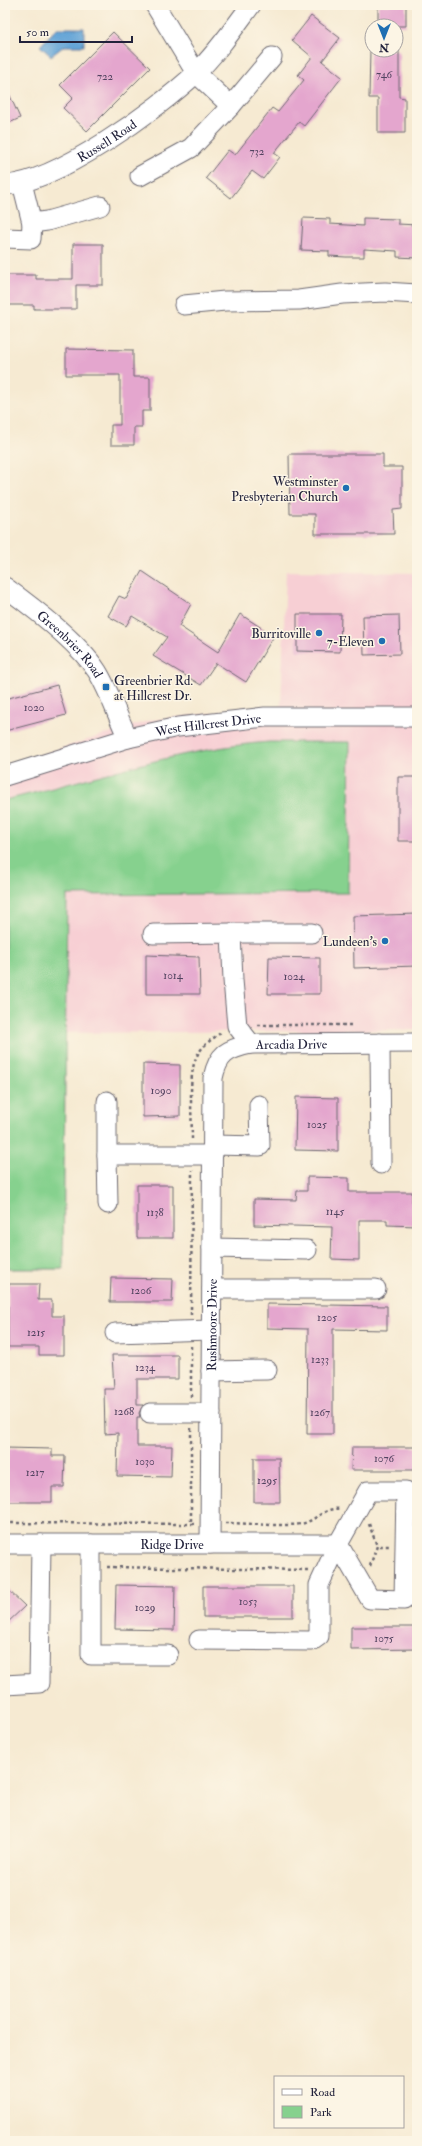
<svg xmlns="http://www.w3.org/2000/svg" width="422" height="2146" viewBox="0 0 422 2146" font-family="'IM FELL Double Pica',serif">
<rect width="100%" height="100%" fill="#fcf5e5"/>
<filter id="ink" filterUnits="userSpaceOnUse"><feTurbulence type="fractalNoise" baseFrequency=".025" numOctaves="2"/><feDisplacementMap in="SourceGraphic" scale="8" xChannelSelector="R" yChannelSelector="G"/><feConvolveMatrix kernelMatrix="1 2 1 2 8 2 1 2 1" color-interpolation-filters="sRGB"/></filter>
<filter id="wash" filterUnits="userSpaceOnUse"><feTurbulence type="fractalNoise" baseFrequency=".012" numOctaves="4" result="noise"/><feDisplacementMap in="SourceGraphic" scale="16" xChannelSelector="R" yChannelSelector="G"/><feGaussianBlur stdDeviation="0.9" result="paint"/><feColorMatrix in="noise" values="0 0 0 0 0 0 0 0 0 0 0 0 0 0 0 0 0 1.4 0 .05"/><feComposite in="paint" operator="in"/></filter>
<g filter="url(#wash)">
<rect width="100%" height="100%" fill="#f6ead2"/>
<!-- built -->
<path fill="#f7cfd4" d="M286,571L417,573V1030L66,1033L64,1270H5V766L151,720L281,706Z"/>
<!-- green -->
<path fill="#86d18e" stroke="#547a64" d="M269,742H350L348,893L67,895L63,1269H5V800C95,779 176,749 269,742Z"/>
<!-- water -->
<path fill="#64a4d7" stroke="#436389" d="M57,28H84V46H64L51,56L40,46Z"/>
<g id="blocks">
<!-- building -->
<path fill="#e4a6ce" d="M378,5H406V26H378Z
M311,16L340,38L322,61L342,77L304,126L299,122L274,153L280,157L263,179L252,171L231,198L206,178L228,150L235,155L272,108L278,112L304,80L298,75L312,57L292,40Z
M113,32L150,68L87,131L63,108L73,98L60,85Z
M370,50H399V97L405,98V133H378V98H369Z
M5,85L20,118L5,125Z
M303,218L330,219V224L363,226V218L398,219V224L417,225V258L397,257V251L364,249V257H346L329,256V251L301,250Z
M73,244H103V285H76V309H34V305H5V275H36V279H73Z
M66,349L133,350V377H150V411H142V427H134V445H111V425H120V375H66Z
M289,454H383V467H402V509L393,510L394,534H315V514H290Z
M142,571L191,604L179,626L218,652L240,614L274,636L246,682L216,663L201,685L153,656L167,637L132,616L126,626L108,616L119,596L126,599Z
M297,614H341L340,652L297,651Z
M399,615L400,654L364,655L363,616Z
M57,685L66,715L5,731V699Z
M398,777H417V841H398Z
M417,914V966L354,968L353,916Z
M146,955L199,957L200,994H146Z
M269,957L320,958V994H268Z
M143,1064L180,1065V1116L143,1117Z
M296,1097L338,1098V1151L295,1150Z
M307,1177L349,1178V1192H412V1202H417V1226L387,1225V1220H359V1260L331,1259L332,1227L254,1225V1199L296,1200L297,1191H307Z
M137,1185H173V1238H137Z
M111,1278L173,1279L172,1302H110Z
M8,1284H39L38,1300H52V1316H64V1355H39V1347H8Z
M267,1304L387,1306V1330L333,1329V1434H307L308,1329L267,1328Z
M112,1355H178V1379H137V1405H143L139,1413L140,1417H137V1446H172L171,1477L117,1476L118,1433L105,1434L104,1389H114Z
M352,1447H417V1470H351Z
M5,1448L52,1449V1456H65L64,1487H52V1502H5Z
M254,1458H279L280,1502H254Z
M116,1585L175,1586L174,1630L115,1629Z
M203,1586H293V1617H203Z
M5,1587L25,1606L5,1625Z
M351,1627H417V1649L351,1650Z"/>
</g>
</g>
<g filter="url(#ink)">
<use href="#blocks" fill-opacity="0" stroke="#6c6870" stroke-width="1"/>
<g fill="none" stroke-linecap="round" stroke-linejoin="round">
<!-- minor casing -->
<g stroke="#6c6870" stroke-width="21">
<g id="minor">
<path d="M155,5L196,73L231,106"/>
<path d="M140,176L191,148L231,106L272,57"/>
<path id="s1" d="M5,185C56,183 158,109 195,74C216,54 234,28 251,5"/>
<path d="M32,223L47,221L100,206"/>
<path d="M5,238L31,239L32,223L22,183"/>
<path d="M184,305L225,301L299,300L342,294L385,292L417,294"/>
<path id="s2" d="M5,587C35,609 77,641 97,671C110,692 117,716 128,738"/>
<path id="s3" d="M5,776L128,738L178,727L265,717H417"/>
<path d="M231,933H312"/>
<path d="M153,934L231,933L233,980L237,1026L251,1044"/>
<path d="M380,1043L381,1164"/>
<path d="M107,1101V1155"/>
<path d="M213,1145L260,1146L259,1105"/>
<path d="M108,1204L107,1155H213"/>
<path d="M212,1248L307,1250"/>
<path d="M212,1289H376"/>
<path d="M115,1333L211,1330"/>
<path d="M211,1371L267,1370"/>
<path d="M150,1413H211"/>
<path id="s4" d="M5,1544H338"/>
<path d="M91,1544V1655H168"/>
<path id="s5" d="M210,1544L213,1078C218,1054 227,1049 251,1044L417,1043"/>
<path d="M199,1640L312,1641L319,1636V1585L338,1544L368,1491H406L404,1600L370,1599L338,1544"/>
<path d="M5,1685L39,1683L41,1544"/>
</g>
</g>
<!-- path -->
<path stroke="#6c6870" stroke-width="2.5" stroke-dasharray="3 3" stroke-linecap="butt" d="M258,1025H351
M192,1139C192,1119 188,1075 196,1058C201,1046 212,1039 222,1032
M191,1315L192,1170
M191,1397V1346
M191,1428V1524H194
M5,1523L191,1524
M225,1523C249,1523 278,1527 301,1524C316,1521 324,1507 340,1509
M369,1524L377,1546
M370,1566L377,1546H389
M107,1567L308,1570"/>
<!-- minor -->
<use href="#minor" stroke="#fff" stroke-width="19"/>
</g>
</g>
<!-- markers -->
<g fill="#1f6fb2" stroke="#fcf5e5" stroke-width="1.5">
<circle cx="346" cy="488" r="4"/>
<circle cx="319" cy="633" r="4"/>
<circle cx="382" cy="641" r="4"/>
<rect x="102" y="683" width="8" height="8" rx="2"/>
<circle cx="385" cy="941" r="4"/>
</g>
<g text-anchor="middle" stroke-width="3" stroke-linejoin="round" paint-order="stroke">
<!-- number labels -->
<g font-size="11" fill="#524360">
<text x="384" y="78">746</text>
<text x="105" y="80">722</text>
<text x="257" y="155">732</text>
<text x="34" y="711">1020</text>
<text x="173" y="979">1014</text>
<text x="294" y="980">1024</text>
<text x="161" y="1094">1090</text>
<text x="317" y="1128">1025</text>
<text x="335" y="1215">1145</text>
<text x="155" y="1216">1138</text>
<text x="141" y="1294">1206</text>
<text x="327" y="1321">1205</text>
<text x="36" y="1336">1215</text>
<text x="320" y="1363">1233</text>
<text x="145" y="1371">1234</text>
<text x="124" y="1415">1268</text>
<text x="320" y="1416">1267</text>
<text x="384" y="1462">1076</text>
<text x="145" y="1465">1030</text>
<text x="35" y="1476">1217</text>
<text x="267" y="1484">1295</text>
<text x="248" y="1605">1053</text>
<text x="145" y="1611">1029</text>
<text x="384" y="1642">1075</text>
</g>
<!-- street labels -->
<g font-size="13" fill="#22223b" stroke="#fcf5e5">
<text dy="5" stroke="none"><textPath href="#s1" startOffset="112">Russell Road</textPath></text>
<text dy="5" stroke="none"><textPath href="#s2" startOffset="87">Greenbrier Road</textPath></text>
<text dy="5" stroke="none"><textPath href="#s3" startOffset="210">West Hillcrest Drive</textPath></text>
<text dy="5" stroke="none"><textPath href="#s5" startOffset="562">Arcadia Drive</textPath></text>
<text dy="5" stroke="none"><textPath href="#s5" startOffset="219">Rushmoore Drive</textPath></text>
<text dy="5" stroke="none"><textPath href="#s4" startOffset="167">Ridge Drive</textPath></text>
</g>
<!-- poi labels -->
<g font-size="13" fill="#22223b" stroke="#fcf5e5" text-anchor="end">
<text x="338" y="486">Westminster<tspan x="338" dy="15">Presbyterian Church</tspan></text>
<text x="311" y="638">Burritoville</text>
<text x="374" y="646">7-Eleven</text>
<text x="114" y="685" text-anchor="start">Greenbrier Rd.<tspan x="114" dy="15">at Hillcrest Dr.</tspan></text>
<text x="377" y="946">Lundeen's</text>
</g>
</g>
<!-- margin -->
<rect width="422" height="2146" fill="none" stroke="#fcf5e5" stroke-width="20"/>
<!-- legend -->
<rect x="274" y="2076" width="130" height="52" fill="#fcf5e5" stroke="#a5a1a1"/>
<rect x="282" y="2089" width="20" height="6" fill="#ffffff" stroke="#a5a1a1"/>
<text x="310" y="2096" font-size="12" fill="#22223b">Road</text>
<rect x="282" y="2106" width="20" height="12" fill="#86d18e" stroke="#a5a1a1"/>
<text x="310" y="2116" font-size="12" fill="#22223b">Park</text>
<!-- north arrow -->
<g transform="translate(384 38) rotate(180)"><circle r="19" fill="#fcf5e5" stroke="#a5a1a1"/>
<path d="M0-3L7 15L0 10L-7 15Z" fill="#1f6fb2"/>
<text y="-6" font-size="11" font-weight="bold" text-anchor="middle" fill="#22223b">N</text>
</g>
<!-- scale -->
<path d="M20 36v6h112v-6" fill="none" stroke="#22223b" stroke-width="2"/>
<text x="26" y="36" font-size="12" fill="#22223b" stroke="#fcf5e5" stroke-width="3" paint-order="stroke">50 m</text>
</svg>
